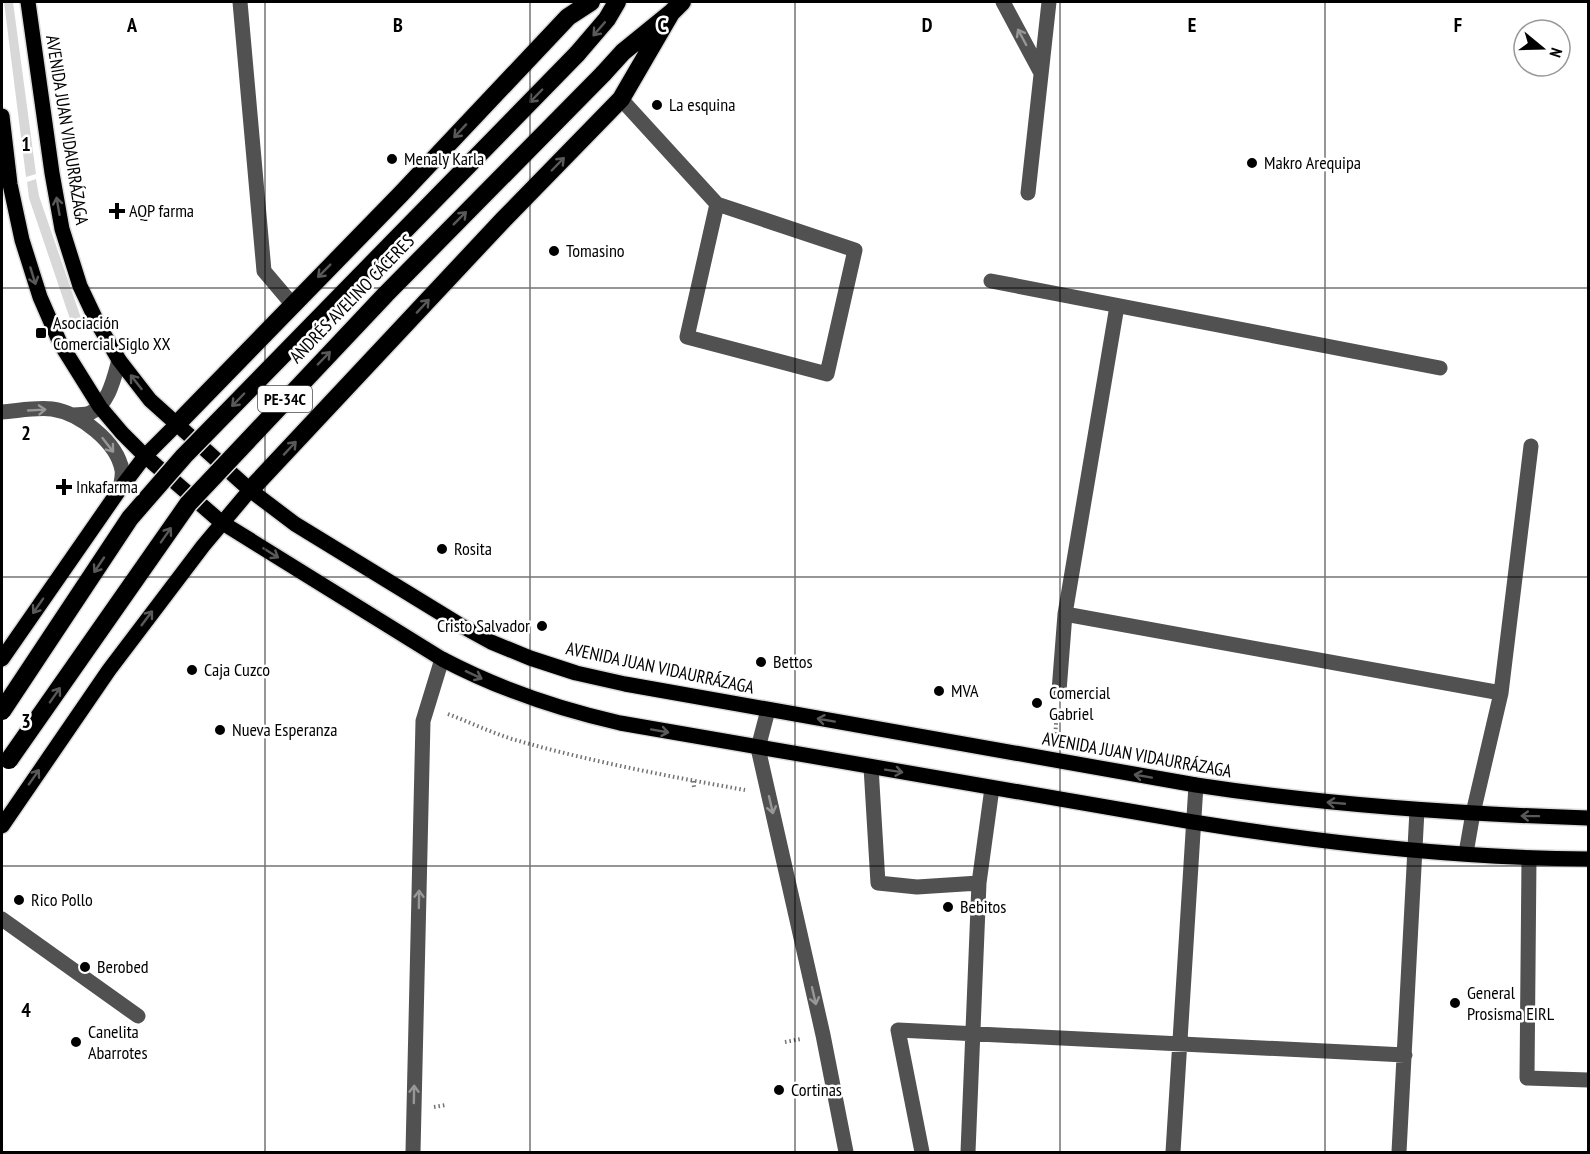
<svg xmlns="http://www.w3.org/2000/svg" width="1590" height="1154" viewBox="0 0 1590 1154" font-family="'PT Sans Narrow',sans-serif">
<rect width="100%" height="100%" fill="#fff"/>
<!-- green -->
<path fill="#d8d8d8" d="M4,2H13L36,174L26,177Z
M36,179L39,196L81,318L71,322L29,198L27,182Z"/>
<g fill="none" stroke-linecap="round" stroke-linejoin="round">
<!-- major casing -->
<g stroke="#dbdbdb" stroke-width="18">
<path id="major" d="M28,2L52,173L62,229L80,286L98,324L119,360L150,400L250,490L295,524L460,625L491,642L530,658L576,673L625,684L1196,785C1326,805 1457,814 1588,818
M2,116L10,184L22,240L40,297L60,343L100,407L122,433L145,456L221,522L442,659C499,689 558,709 620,723L1193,822C1323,843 1456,858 1588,859
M2,659L120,489L145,456L176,425
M2,826L109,670L203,546L250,490"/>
</g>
<!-- highway casing -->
<g stroke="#dbdbdb" stroke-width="21">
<path id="highway" d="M577,54L607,19L617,2
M603,74L623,52L671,13L682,2
M176,425L401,194L568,17L591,2
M250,490L503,220L621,99L671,13"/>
</g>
<!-- path -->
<path stroke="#737373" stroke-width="4" stroke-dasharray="1.5 3" stroke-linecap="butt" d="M448,714C469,722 490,732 512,739C588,761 667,776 745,790
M1055,738L1057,710
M693,781L694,787
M785,1042L801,1039
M434,1107L446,1105"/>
<!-- minor -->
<path stroke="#515151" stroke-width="15" d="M240,2L264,271L292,304
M1003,2L1041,73
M621,99L717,204L855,250L827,374L687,337L717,204
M1028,193L1049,2
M991,281L1440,368
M2,412C17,411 36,407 52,409C80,413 117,442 122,470C123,475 121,483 120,489
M72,415C78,415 85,415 90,413C109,404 114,378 119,360
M1065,614L1501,693
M1059,691L1065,614L1117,306
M768,710L758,748L823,1035L846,1152
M871,767L878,883L917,887L979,883
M1466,853L1473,813L1501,693L1531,446
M1529,858L1527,1078L1588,1080
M2,919L138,1016
M413,1152L423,721L442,659
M922,1152L898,1030L1405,1055
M968,1152L979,883L992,788
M1173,1152L1196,785
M1399,1152L1417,810"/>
<!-- major -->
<use href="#major" stroke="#000" stroke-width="15"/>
<!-- highway -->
<use href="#highway" stroke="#000" stroke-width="18"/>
<!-- highway-bridge casing -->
<g stroke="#dbdbdb" stroke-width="21" stroke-linecap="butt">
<path id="highway-bridge" d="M2,711L130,518L184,456L577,54
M9,760L188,504L386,294L603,74"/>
</g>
<!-- highway-bridge -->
<use href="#highway-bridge" stroke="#000" stroke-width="18"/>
</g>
<!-- one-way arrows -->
<defs><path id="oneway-shaft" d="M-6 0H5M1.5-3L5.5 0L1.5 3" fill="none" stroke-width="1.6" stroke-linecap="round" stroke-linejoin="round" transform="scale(1.5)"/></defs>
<g stroke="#595959">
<use href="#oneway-shaft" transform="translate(599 29) rotate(131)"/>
<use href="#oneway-shaft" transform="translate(536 96) rotate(134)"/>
<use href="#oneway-shaft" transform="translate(460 131) rotate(133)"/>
<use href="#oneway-shaft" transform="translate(558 164) rotate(-46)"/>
<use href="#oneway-shaft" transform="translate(58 206) rotate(-100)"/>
<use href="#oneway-shaft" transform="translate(460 218) rotate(-45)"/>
<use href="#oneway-shaft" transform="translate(324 271) rotate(135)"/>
<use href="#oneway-shaft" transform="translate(33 276) rotate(73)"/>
<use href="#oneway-shaft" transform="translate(423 306) rotate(-47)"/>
<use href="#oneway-shaft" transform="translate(324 358) rotate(-46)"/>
<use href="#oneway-shaft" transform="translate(136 382) rotate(-128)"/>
<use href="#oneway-shaft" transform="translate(238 400) rotate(134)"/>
<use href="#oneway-shaft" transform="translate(290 448) rotate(-47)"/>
<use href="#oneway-shaft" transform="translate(166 535) rotate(-55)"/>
<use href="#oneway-shaft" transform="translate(271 553) rotate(32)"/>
<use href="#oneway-shaft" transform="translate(99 565) rotate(124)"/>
<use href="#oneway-shaft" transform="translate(38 606) rotate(125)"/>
<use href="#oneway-shaft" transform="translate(147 618) rotate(-53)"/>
<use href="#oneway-shaft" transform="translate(474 675) rotate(25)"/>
<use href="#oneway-shaft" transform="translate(55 695) rotate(-55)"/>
<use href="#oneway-shaft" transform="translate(826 720) rotate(-170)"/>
<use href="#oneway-shaft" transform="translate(660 731) rotate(10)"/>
<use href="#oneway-shaft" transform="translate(894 771) rotate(9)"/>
<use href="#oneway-shaft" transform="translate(1143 776) rotate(-170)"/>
<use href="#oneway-shaft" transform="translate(34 777) rotate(-55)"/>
<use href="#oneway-shaft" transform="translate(1336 803) rotate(-175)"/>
<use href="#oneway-shaft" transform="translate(1530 816) rotate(-179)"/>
</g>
<g stroke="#979797">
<use href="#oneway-shaft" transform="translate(1022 37) rotate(-118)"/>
<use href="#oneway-shaft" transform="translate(37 410) rotate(-3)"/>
<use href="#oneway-shaft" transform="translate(108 445) rotate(52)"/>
<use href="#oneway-shaft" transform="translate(771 805) rotate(77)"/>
<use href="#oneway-shaft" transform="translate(419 899) rotate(-89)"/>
<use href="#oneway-shaft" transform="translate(814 996) rotate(77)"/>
<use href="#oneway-shaft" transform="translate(414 1094) rotate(-89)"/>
</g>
<!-- grid -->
<path fill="none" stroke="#000" stroke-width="1.5" stroke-opacity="0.55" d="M265,2V1152M530,2V1152M795,2V1152M1060,2V1152M1325,2V1152M2,288H1588M2,577H1588M2,866H1588"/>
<!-- markers -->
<g fill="#000" stroke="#fff" stroke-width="2">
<circle cx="657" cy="105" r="6"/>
<circle cx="392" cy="159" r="6"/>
<circle cx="1252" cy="163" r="6"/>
<path d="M114 202h6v6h6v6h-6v6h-6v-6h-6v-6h6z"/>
<circle cx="554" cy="251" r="6"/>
<rect x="35" y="327" width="12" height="12" rx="3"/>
<path d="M61 478h6v6h6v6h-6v6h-6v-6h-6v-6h6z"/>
<circle cx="442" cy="549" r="6"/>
<circle cx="542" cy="626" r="6"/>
<circle cx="761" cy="662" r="6"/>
<circle cx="192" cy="670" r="6"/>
<circle cx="939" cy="691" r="6"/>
<circle cx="1037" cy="703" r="6"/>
<circle cx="220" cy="730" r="6"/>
<circle cx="19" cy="900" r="6"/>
<circle cx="948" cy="907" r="6"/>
<circle cx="85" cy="967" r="6"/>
<circle cx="1455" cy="1003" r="6"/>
<circle cx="76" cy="1042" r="6"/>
<circle cx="779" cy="1090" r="6"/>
</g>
<g text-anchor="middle" stroke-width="5" stroke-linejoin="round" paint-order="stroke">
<!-- shield labels -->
<rect fill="#fff" stroke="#4c4c4c" stroke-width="1.5" x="258" y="386" width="54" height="26" rx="4.5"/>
<g font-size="16" font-weight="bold" fill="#000">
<text x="285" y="405">PE-34C</text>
</g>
<!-- poi labels -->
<g font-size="18" fill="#000" stroke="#fff" text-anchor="start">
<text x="669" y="111">La esquina</text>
<text x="404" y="165">Menaly Karla</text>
<text x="1264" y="169">Makro Arequipa</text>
<text x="129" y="217">AQP farma</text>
<text x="566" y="257">Tomasino</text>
<text x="53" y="329">Asociación<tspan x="53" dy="21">Comercial Siglo XX</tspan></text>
<text x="76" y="493">Inkafarma</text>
<text x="454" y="555">Rosita</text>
<text x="530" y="632" text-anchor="end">Cristo Salvador</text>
<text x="773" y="668">Bettos</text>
<text x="204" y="676">Caja Cuzco</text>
<text x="951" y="697">MVA</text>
<text x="1049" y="699">Comercial<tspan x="1049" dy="21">Gabriel</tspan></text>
<text x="232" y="736">Nueva Esperanza</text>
<text x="31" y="906">Rico Pollo</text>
<text x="960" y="913">Bebitos</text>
<text x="97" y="973">Berobed</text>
<text x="1467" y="999">General<tspan x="1467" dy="21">Prosisma EIRL</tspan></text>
<text x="88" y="1038">Canelita<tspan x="88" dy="21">Abarrotes</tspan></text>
<text x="791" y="1096">Cortinas</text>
</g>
<!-- street labels -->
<g font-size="18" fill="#000" stroke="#fff">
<text transform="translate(67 130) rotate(81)" y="6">AVENIDA JUAN VIDAURRÁZAGA</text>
<text transform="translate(352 299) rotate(-46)" y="6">ANDRÉS AVELINO CÁCERES</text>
<text transform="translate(660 668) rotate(12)" y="6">AVENIDA JUAN VIDAURRÁZAGA</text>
<text transform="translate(1137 755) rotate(10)" y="6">AVENIDA JUAN VIDAURRÁZAGA</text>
</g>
</g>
<g font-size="20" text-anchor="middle" font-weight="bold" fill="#000" stroke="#fff" stroke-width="5" stroke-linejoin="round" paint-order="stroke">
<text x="132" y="32">A</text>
<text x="398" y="32">B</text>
<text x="662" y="32">C</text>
<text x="927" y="32">D</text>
<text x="1192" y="32">E</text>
<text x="1458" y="32">F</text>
<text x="26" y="151">1</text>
<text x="26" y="440">2</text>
<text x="26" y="728">3</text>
<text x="26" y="1017">4</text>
</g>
<!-- border -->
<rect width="1590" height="1154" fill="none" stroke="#000000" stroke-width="6"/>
<!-- north arrow -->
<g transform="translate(1542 48) rotate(109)"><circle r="28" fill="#ffffff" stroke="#999999" stroke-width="1.5"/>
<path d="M0-4.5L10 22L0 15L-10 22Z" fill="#000000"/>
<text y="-9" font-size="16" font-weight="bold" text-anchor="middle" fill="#000000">N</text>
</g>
</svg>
